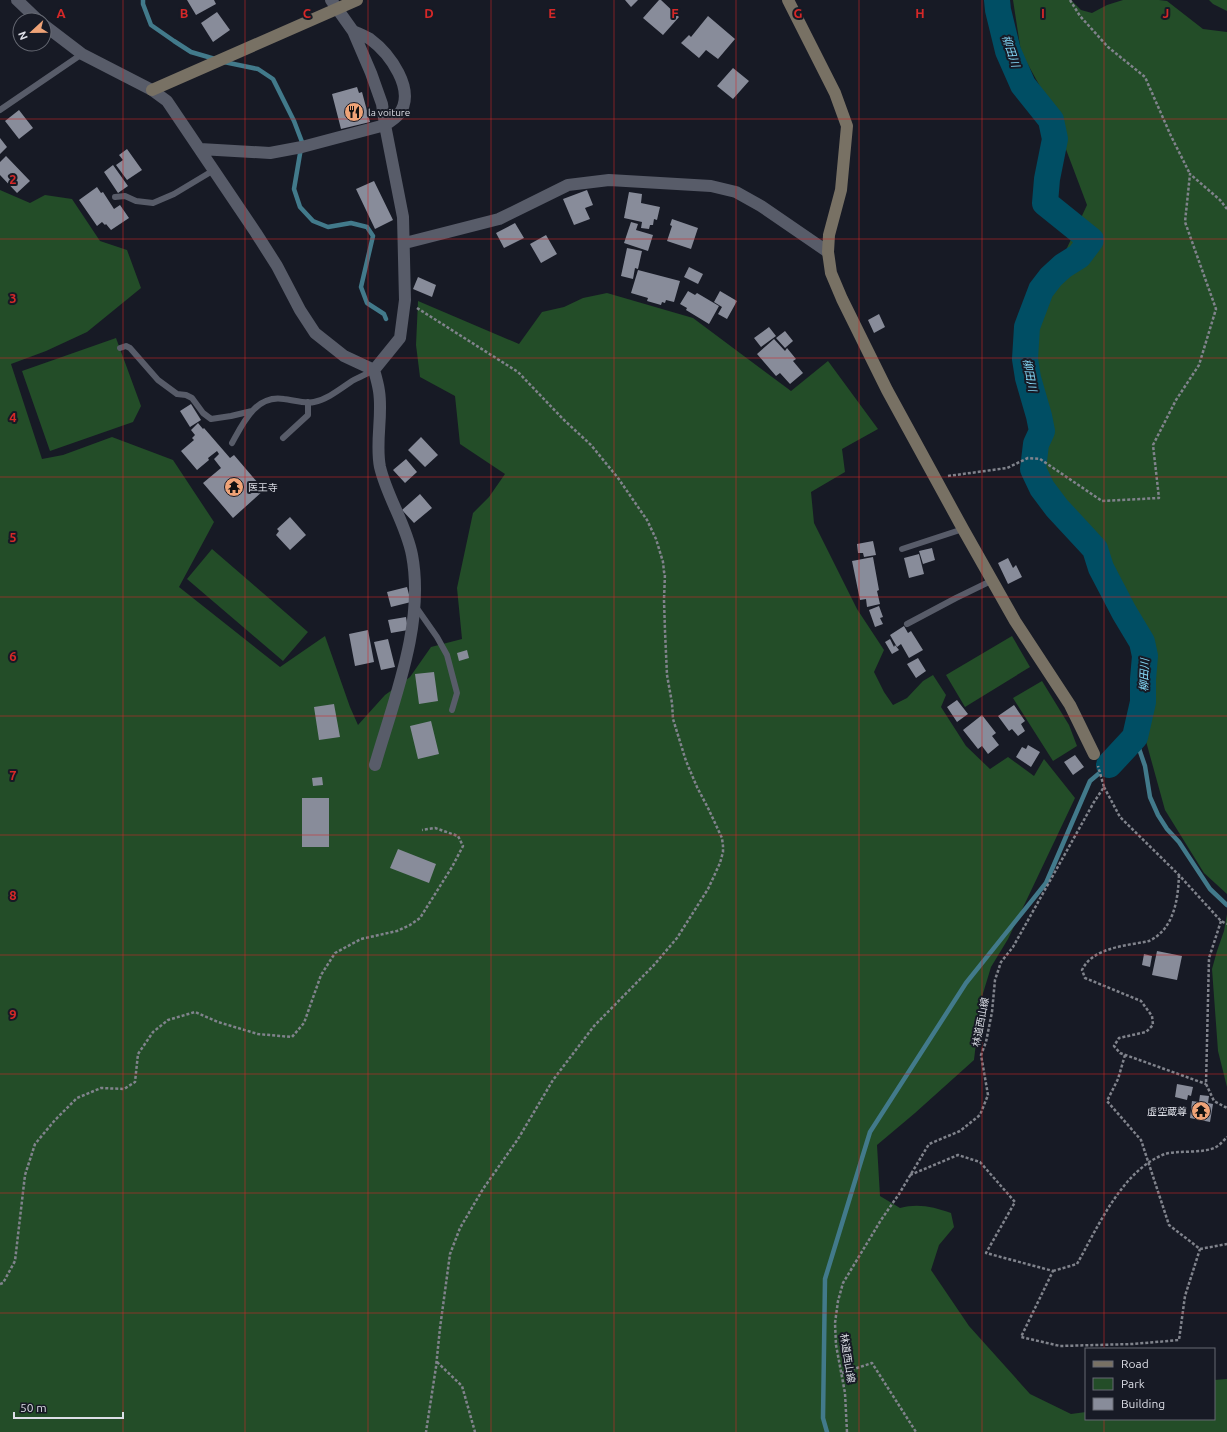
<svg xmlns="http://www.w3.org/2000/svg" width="1227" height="1432" viewBox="0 0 1227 1432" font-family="Ubuntu,'Noto Sans JP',sans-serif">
<rect width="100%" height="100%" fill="#171a25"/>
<!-- green -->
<path fill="#234d28" d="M1013,0H1071L1081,10L1092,13L1107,5L1123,0H1159L1167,1L1203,29L1227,32V894L1204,873L1165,810L1144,734L1152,680L1151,656L1115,588L1097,542L1061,500L1045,485L1037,459L1047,431L1031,370L1029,334L1046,293L1087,205L1047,99L1021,52Z
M1209,0H1227V11L1213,4Z
M0,190L30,203L45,195L72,199L100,241L127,250L141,288L87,332L46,351L11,364L42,459L63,455L112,437L173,460L214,522L179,587L280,667L325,636L350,707L358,725L385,695L410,677L431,647L462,639L457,588L473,513L489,497L505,474L460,444L455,396L420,377L416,345L418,301L519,344L542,312L564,307L583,298L607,293L693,318L791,391L828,361L878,429L842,449L845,472L811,492L814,523L857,609L884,650L874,672L884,692L893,705L907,698L923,681L933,675L946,695L941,707L966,746L990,769L1008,757L1034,776L1044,759L1075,798L1008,939L991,967L981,1000L974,1060L915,1113L877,1145L880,1196L900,1208C918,1203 934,1207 951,1213L954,1227L939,1245L931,1270L969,1326L1030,1394L1071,1414L1086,1412V1419H1214V1380L1227,1379V1432H0Z
M116,338L141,406L133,422L50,451L22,371Z
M212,549L308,632L283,661L187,579Z
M1012,636L1030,667L965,707L946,675Z
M1042,681L1069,725L1077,746L1053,761L1013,698Z
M1227,914V1087L1218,1051L1212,969L1217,951L1224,931Z"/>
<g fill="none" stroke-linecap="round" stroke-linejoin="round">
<!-- stream -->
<path stroke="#427a8b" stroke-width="4.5" d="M143,0V4L151,25L174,41L191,52L215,59
M224,62L258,69L273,79L294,121L302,142L294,189L300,207L313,221L328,227L351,223L367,227L373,236L361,287L367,303L384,314L386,319
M1135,737L1145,766L1150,797L1158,815L1167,829L1179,842L1210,889L1227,905
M827,1432L823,1418L825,1279L870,1132L966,983L1046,883L1090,781L1109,765"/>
<!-- river -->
<path stroke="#004e64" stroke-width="26" d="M997,0L998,10L1008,51L1023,85L1051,120L1055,139L1047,179L1045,203L1091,240L1079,256L1063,266L1051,277L1041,290L1027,327L1025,359L1028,378L1039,416L1042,431L1036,444L1033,469L1042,488L1057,508L1095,549L1101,568L1124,612L1142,642L1145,656L1143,679V702L1135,737L1109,765"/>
</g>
<!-- building -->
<path fill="#888c9a" d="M187,0H214L216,4L196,15Z
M625,0H638L631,7Z
M659,0H661L679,17L663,35L643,18Z
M217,12L230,30L213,42L201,23Z
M708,16L735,39L718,59L706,50L699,58L681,43L689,35L691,37Z
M733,68L749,81L733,99L717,86Z
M357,87L359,93L362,92L370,122L341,129L332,94Z
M19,110L33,128L19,139L5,121Z
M0,138L7,147L0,154Z
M127,149L142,170L127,180L116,165L123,160L119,155Z
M6,156L30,181L17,193L0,175V162Z
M113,165L128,186L118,193L104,172Z
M374,181L393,220L375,229L356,189Z
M97,187L101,193L103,192L114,209L120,205L129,218L111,230L106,224L105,225L102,222L97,226L79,200Z
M587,190L593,205L585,208L590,219L574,225L563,199Z
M629,192L642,194L641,203L660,207L657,220L654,219L653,225H650L649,229L641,228L642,222L624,218Z
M672,219L698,228L691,249L667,241L672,226L670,225Z
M631,222L638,224L636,230L653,235L648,251L624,243Z
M515,223L524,238L504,248L496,233Z
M546,235L557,254L541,263L530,244Z
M627,248L642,251L638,269L635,268L633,279L621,276Z
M689,267L703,274L698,284L684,277Z
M638,270L680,281L674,302L666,300L665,303L662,302L661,305L647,301L648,298L631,293Z
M418,277L436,285L432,297L413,289Z
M688,291L695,295L697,293L719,306L709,324L686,310L687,308L680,304Z
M720,291L737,301L727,319L718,314L722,307L714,302Z
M879,314L885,327L874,333L868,320Z
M769,327L776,336L761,347L754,338Z
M785,331L793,341L785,348L776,338Z
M774,339L785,351L787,348L796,359L793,361L803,373L790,384L780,373L776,376L757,354Z
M191,404L201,420L190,427L180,411Z
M198,423L203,429L204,428L230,458L234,455L264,490L233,518L203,483L221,468L214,459L219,454L217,451L208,458L209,460L197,470L181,451L194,440L192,438L195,435L191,430Z
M421,437L438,455L425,467L408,450Z
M406,459L417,472L405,483L393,470Z
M420,494L432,508L414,523L402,510Z
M290,517L306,535L290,550L276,535L279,531L277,529Z
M873,541L876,555L864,557L863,553H858L857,544Z
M932,548L935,560L923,564L919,551Z
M919,554L924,574L909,578L904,558Z
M873,557L879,590L877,591L880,604L867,607L866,599L860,600L852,561Z
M1008,558L1013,568L1016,565L1022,577L1008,584L998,563Z
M407,587L411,602L391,607L387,592Z
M879,606L883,617L880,618L883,624L875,627L869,610Z
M406,617L408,630L391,633L388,620Z
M904,626L908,633L911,631L923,650L909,658L901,644L897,647L890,635Z
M368,630L374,662L355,666L349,634Z
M388,639L395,667L381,670L374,642Z
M890,639L894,647L895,645L899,650L892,654L885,642Z
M467,650L469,658L459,661L457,653Z
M918,658L926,671L916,678L907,664Z
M434,672L438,701L419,704L415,674Z
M957,700L968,714L957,722L947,707Z
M334,704L340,737L319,740L314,707Z
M1014,705L1025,721L1021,724L1025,731L1018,736L1012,729L1009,731L998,716Z
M982,715L996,733L992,736L999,745L988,754L982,746L978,749L963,730Z
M431,721L439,754L418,759L410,726Z
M1028,745L1040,752L1031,767L1016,757L1022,747L1026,749Z
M1075,755L1084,767L1073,775L1064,762Z
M322,777L323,785L313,786L312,778Z
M302,798H329V847H302Z
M398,849L436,864L429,883L390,868Z
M1157,951L1182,956L1177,980L1152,975Z
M1144,954L1152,956L1150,967L1142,965Z
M1177,1084L1193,1087L1191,1096L1188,1095L1187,1100L1175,1097Z
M1200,1095L1209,1096L1208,1103L1213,1104L1210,1122L1190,1118L1192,1101L1199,1102Z"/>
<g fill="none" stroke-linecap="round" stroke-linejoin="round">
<!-- path -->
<path stroke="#80838c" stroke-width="2.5" stroke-dasharray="3 2" stroke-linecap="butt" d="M1070,0L1080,16L1108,47L1145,77L1171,136L1190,174
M417,308L518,372L564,420L591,445L618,478L647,520L656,539L663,562L664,572L665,573L664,600L665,631L667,675L672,703L673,719L686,761L697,787L708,808L722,838L723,846V852L720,863L708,889L677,938L654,965L594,1026L553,1080L518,1139L483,1189L460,1228L450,1254L440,1328L436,1367L426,1432
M948,476L1007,468L1028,458L1040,459L1102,501L1159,498L1153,445L1176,400L1199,365L1216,309L1185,222L1190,174L1220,200L1227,209
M1104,787L1120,817L1179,875L1221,921L1227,924
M1179,875C1178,900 1174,929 1149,941C1126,946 1093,947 1082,970L1085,978L1141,1001L1152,1016L1153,1025L1146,1032L1119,1038L1114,1046L1120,1053L1206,1084
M1221,921L1209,958L1206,1084L1214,1101L1227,1108
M1125,1055L1118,1079L1107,1101L1141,1140L1169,1225L1200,1249L1227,1244
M910,1175L958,1155L980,1162L1015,1202L986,1253L1053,1271L1021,1337L1060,1346L1133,1344L1179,1340L1185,1296L1200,1249
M1053,1271L1077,1264C1098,1227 1122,1170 1165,1154C1178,1150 1203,1154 1216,1147C1220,1145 1224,1140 1227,1137
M0,1284L3,1283L15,1261L25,1175L35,1144L55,1120L77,1098L101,1088L124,1089L135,1082L138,1054L153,1032L168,1020L195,1012L218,1022L258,1034L292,1037L304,1023L321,975L335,953L361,939L397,931L410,925L420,918L452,867L463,846L458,836L435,828L422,830
M437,1362L462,1386L475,1432
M842,1373L872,1363L916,1432
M847,1432L845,1393L836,1345L835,1323L838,1301L843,1283L881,1220L899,1194L929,1144L960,1131L980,1115L988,1095L981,1055L986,1042L992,1012L995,980L1001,962L1013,947L1094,802L1104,787L1098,766"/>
<!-- lane -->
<path stroke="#585c69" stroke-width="6" d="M0,110L82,54
M115,197L125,196L136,201L153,203L174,194L214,170
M120,348L126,346L130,348L158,380L177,394L186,395L192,398L203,413L211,419L231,416L252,411
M283,438L308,415V402
M232,443C243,423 256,394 284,399C293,400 305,404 314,402C328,399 340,389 352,381C359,377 367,374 374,370
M902,549L963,529
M416,607L437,637L447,655L457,693L452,710
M907,624L956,598L993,580"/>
<!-- street -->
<path stroke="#585c69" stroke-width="12" d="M17,0L38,20
M331,0L353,31L371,73L382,104L385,125L403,217L405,300L400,338L374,370
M44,25L82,54L152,90L167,101L256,233L277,266L300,310L315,333L344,356L374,370
M200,149L270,153L302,147L385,125C390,122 396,118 399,114C417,90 389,53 370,39C365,36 358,33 353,31
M405,243L499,219L568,185L609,180L711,186L736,192L761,206L828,252
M374,370C376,377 378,384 379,391C383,416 375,442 380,467C387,497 406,524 412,555C425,624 394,699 375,765"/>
<!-- secondary -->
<path stroke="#787164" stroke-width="12" d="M788,0L835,93L847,126L841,190L829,235L828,252L831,273L842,299L887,390L963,529L1015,621L1070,705L1094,754
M152,90L357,0"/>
</g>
<!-- grid -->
<path fill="none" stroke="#d62828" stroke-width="1" stroke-opacity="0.55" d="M123,0V1432M245,0V1432M368,0V1432M491,0V1432M614,0V1432M736,0V1432M859,0V1432M982,0V1432M1104,0V1349M0,119H1227M0,239H1227M0,358H1227M0,477H1227M0,597H1227M0,716H1227M0,835H1227M0,955H1227M0,1074H1227M0,1193H1227M0,1313H1227M1104,1419V1432"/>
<!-- icons -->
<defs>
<g id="restaurant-disc" transform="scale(1)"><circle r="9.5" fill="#efa377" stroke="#171a25"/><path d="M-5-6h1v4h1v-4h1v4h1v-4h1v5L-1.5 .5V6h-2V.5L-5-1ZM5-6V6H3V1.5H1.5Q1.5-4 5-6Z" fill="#111"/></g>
<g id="temple-disc" transform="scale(1)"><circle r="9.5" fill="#efa377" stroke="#171a25"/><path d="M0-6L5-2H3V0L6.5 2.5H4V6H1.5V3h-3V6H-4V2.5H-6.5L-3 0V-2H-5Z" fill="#111"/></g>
</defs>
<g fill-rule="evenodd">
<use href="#restaurant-disc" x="354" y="112"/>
<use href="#temple-disc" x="234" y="487"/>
<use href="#temple-disc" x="1201" y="1111"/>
</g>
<g text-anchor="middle" stroke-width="4" stroke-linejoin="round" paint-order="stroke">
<!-- poi labels -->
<g font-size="10" fill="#dddfe7" stroke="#171a25" text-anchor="start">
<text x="368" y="116">la voiture</text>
<text x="248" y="491">医王寺</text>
<text x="1187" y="1115" text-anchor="end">虚空蔵尊</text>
</g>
<!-- street labels -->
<g font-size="10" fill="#dddfe7" stroke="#171a25">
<text transform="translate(980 1022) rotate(-79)" y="4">林道西山線</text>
<text transform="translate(848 1358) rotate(81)" y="4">林道西山線</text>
</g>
<!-- water labels -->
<g font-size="11" font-style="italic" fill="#86dbfa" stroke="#171a25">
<text transform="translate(1011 51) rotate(72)" y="4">柳田川</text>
<text transform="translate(1030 375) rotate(79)" y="4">柳田川</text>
<text transform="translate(1144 675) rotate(-88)" y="4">柳田川</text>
</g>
</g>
<g font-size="13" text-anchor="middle" font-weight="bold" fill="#d62828" stroke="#171a25" stroke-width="4" stroke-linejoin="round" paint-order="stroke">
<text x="61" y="18">A</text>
<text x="184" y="18">B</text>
<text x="307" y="18">C</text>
<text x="429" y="18">D</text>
<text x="552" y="18">E</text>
<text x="675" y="18">F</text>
<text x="798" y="18">G</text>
<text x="920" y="18">H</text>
<text x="1043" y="18">I</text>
<text x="1166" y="18">J</text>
<text x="13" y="184">2</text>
<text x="13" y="303">3</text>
<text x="13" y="422">4</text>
<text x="13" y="542">5</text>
<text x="13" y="661">6</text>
<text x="13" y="780">7</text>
<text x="13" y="900">8</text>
<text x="13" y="1019">9</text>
</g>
<!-- legend -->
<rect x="1085" y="1348" width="130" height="72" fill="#171a25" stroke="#666973"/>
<rect x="1093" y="1361" width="20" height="6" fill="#787164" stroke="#666973"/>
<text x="1121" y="1368" font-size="12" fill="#dddfe7">Road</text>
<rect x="1093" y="1378" width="20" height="12" fill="#234d28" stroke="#666973"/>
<text x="1121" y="1388" font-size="12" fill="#dddfe7">Park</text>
<rect x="1093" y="1398" width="20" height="12" fill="#888c9a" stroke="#666973"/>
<text x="1121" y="1408" font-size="12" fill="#dddfe7">Building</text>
<!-- north arrow -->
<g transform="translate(32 32) rotate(248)"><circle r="19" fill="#171a25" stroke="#666973"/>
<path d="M0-3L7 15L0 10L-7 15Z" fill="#efa377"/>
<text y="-6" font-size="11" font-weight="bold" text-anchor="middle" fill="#dddfe7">N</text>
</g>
<!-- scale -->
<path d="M14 1412v6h109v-6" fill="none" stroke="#dddfe7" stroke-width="2"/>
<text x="20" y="1412" font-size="12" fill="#dddfe7" stroke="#171a25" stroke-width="3" paint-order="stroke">50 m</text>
</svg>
